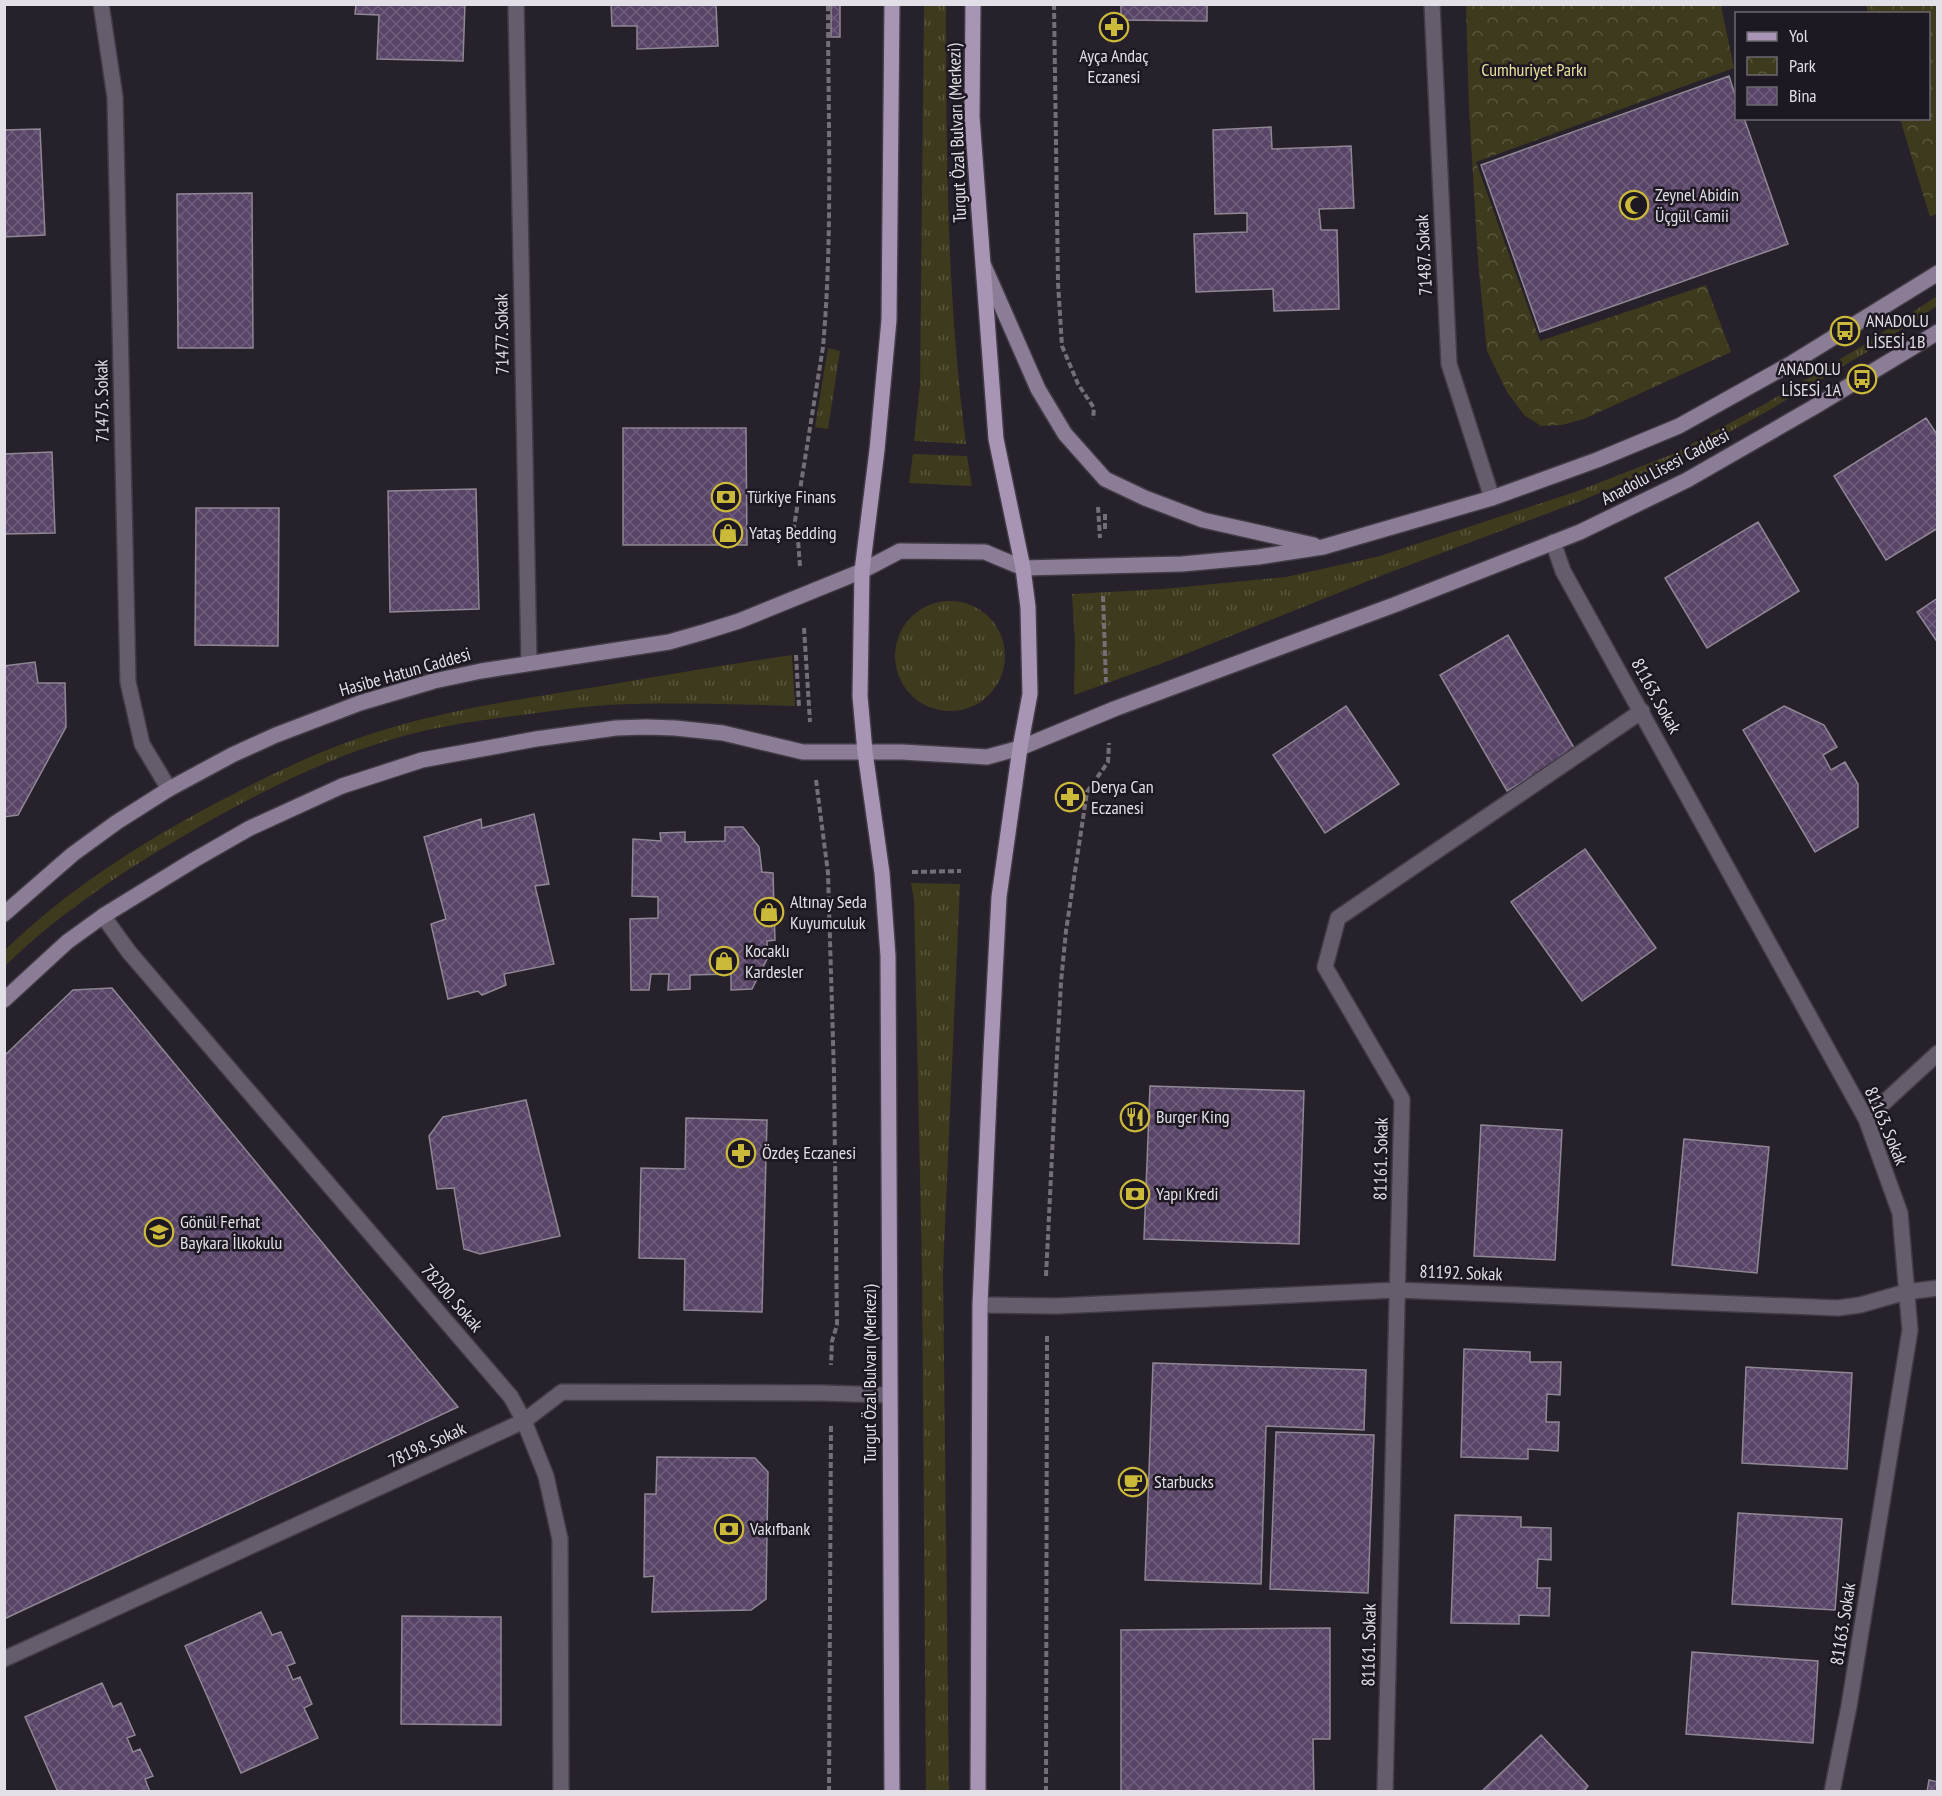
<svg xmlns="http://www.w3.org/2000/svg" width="1942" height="1796" viewBox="0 0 1942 1796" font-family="'PT Sans Narrow',sans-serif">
<defs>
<pattern id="grass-tufts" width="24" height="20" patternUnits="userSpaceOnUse" patternTransform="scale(1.5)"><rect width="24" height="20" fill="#3e3a1d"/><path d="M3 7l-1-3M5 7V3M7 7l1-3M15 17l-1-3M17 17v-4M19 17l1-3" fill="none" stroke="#5a563e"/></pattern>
<pattern id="park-crowns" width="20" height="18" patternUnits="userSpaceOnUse" patternTransform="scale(1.5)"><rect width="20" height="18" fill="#3e3a1d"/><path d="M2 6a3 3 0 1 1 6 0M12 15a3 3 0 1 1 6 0" fill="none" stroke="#5a563e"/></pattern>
<pattern id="building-cross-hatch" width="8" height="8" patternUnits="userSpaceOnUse" patternTransform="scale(1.5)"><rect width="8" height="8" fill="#584466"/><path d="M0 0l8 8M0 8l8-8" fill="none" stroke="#705f7c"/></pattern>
</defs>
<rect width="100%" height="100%" fill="#27212b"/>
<!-- grass -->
<path fill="url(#grass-tufts)" d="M924,5H946C946,151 947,298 966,444L914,441L920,385Z
M1937,296V306L1865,353L1766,412L1674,462L1578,502L1383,575L1163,663L1074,695L1075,643L1072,594L1163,589L1286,577L1380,556L1575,492L1673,454L1763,405L1862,346Z
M828,348L840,351L828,429L815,427Z
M913,454L967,456L972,486L909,483Z
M895 656a55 55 0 1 1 110 0a55 55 0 1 1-110 0Z
M792,655L795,706C733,704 670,702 608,705C577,707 545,712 514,716C481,720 447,725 415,733C336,753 263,790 192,831C123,871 62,911 5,966V950C67,890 139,844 216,803C273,773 328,746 390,728C462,707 535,697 608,685C669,674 730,664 792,655Z
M911,883L960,884L943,1271L949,1792L926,1791L922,1269L914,900Z"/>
<!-- park -->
<path fill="url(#park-crowns)" d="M1466,5H1727L1721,6L1734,68L1476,162L1540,341L1706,285L1731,352L1584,419L1562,425L1541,426L1524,415L1507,392L1487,351L1478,261L1469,108Z
M1866,5H1937L1938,213L1930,217L1900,119L1928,118V14L1868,13Z"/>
<!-- building -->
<path fill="url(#building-cross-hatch)" stroke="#8e8794" stroke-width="1.5" d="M356,4H465L463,61L377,59L379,15L355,14Z
M611,4H716L718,46L637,49V26H612Z
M831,4H840V37H831Z
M1121,4H1207V21L1121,20Z
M1729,76L1736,98V118H1744L1788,244L1540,332L1481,165Z
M1271,127L1272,149L1351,146L1354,208L1319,209L1321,230H1337L1339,309L1274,311L1273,289L1196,292L1194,234L1247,232V213L1215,214L1213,130Z
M40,129L45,235L4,237V130Z
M252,193L253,348H178L177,194Z
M1926,418L1938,436V528L1886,560L1834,476Z
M623,428H746L747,545H623Z
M52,452L55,533L4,534V454Z
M476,489L479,609L390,612L388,491Z
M196,508H279L278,646L195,645Z
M1758,522L1799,591L1707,648L1665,578Z
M1938,598V643L1917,612Z
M1508,635L1576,751L1507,791L1440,675Z
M35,662L38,683H65L66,727L18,815L4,817V666Z
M1346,706L1399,784L1325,833L1273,755Z
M1784,706L1824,725L1837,747L1823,755L1831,770L1845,762L1858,784V827L1815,852L1743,730Z
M534,814L549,884L535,886L554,964L504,974L506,985L482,995L478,991L448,999L431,924L446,919L424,837L481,819L482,828Z
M725,827H743L759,847L762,872L773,873L775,940L767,941V959L752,989L731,990V974L690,975V989L668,990L669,974H651L649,990H631L630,919L658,918V897L632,896L633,839L661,841L660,833L685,832V842L725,841Z
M1585,849L1656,948L1582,1001L1511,902Z
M112,988L458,1407L4,1619V1056L73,990Z
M1150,1086L1304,1091L1299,1244L1144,1239Z
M526,1100L560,1236L480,1254L464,1249L454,1188L437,1189L429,1136L443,1117Z
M686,1118L767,1120L762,1312L684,1310L685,1259L639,1258L641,1168L685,1169Z
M1481,1125L1562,1130L1555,1260L1474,1256Z
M1684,1139L1769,1147L1757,1273L1672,1265Z
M1464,1349L1530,1352V1362H1561L1560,1395L1547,1394L1546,1422H1559L1558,1451L1528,1449V1459L1461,1457Z
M1153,1363L1366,1370L1364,1430L1266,1426L1261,1584L1145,1580Z
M1746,1367L1852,1373L1847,1469L1742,1463Z
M1276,1432L1374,1435L1368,1593L1270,1589Z
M657,1457L755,1458L768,1472L766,1599L751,1610L652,1612L654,1576L644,1577L645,1494H656Z
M1738,1513L1842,1519L1835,1610L1732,1604Z
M1455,1515L1521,1517V1527L1551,1528V1560L1538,1559L1537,1588H1550L1549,1616L1519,1615V1624L1451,1623Z
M261,1612L272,1635L281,1632L295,1663L287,1666L293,1680L300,1677L312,1704L304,1708L318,1738L241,1773L185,1646Z
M402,1616L501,1617V1725L401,1724Z
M1330,1628V1739H1313L1314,1792H1121V1630Z
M1692,1652L1818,1661L1813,1743L1686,1734Z
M102,1683L113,1707L121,1703L135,1735L127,1738L133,1752L140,1749L153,1776L145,1779L150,1792H58L25,1717Z
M1541,1735L1588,1786L1583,1792H1481Z
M1929,1780L1938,1782V1792H1927Z"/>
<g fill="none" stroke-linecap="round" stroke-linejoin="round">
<!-- street casing -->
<g stroke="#413c45" stroke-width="18">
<path id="street" d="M101,4L115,97L128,682L142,744L169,789
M516,4L529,663
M1432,4L1449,364L1492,498
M1553,542L1563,571L1866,1119L1900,1213L1910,1330L1849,1706L1832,1792
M103,916L129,952L511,1397L524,1421L546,1476L560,1539L561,1792
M1866,1119L1938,1053
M980,1305L1057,1306L1397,1290L1838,1308L1860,1305L1906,1292L1938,1288
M4,1659L524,1421L562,1392L821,1393L889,1395
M1385,1792L1402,1099L1325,967L1338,918L1642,711"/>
</g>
<!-- secondary casing -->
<g stroke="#413c45" stroke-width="18">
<path id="secondary" d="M984,266L1038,389L1065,434L1105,479L1145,498L1203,520L1314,545
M4,914L73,854L117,822L169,789L232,755L276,735L360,703L434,681L481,671L669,642L704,632L739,621L862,571L900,551L985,552L1023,568L1182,564L1258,557L1323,547L1492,498L1597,460L1679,426L1792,363L1938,273
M4,1000L67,942L103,916L194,860L250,828L342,786L422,760L536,739L616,728L646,727L675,728L723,733L803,752H902L987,757L1020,748L1114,709L1394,605L1580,532L1687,480L1814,407L1938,332"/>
</g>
<!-- primary casing -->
<g stroke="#413c45" stroke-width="18">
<path id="primary" d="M892,4L889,320L877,450L862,571L860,696L865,752L882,873L888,956L892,1792
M973,4L972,117L996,439L1023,568L1028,607L1030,694L1020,748L999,897L991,1052L980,1305L978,1792"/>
</g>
<!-- path -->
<path stroke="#746f77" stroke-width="4" stroke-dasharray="6 3" stroke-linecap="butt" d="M1054,4L1058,283L1062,346L1078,384L1094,408L1093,419
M1098,507L1100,538
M1105,514V531
M800,566L798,540L794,527L823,347C833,233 828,118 828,4
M1103,596L1106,682
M804,628L810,722
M796,655L799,706
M816,780L828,873L834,1074L837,1325L832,1341L831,1365
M912,872L961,871
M1046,1276L1057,1055L1061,982L1066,931L1087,792L1108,762L1109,743
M829,1792L831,1423
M1046,1792L1047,1335"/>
<!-- street -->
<use href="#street" stroke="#665d6c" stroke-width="15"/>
<!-- secondary -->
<use href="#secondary" stroke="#8b7d96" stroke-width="15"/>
<!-- primary -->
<use href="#primary" stroke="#a895b6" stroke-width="15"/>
</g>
<!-- icons -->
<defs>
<g id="pharmacy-ring" transform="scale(1.5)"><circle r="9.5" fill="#1d1821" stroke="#cbb939" stroke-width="1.5"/><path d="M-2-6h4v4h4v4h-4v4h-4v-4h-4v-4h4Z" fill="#cbb939"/></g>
<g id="mosque-ring" transform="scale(1.5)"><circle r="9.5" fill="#1d1821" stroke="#cbb939" stroke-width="1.5"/><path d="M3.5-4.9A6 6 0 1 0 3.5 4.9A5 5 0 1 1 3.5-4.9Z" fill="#cbb939"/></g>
<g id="bus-ring" transform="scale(1.5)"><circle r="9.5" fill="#1d1821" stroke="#cbb939" stroke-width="1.5"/><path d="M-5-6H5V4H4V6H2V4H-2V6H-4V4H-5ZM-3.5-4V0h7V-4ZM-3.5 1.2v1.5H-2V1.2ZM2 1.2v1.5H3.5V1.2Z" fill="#cbb939"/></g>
<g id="bank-ring" transform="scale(1.5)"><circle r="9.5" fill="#1d1821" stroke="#cbb939" stroke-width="1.5"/><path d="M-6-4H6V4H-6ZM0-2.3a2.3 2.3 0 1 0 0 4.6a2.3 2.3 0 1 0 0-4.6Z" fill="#cbb939"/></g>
<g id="shop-ring" transform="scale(1.5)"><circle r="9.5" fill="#1d1821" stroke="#cbb939" stroke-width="1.5"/><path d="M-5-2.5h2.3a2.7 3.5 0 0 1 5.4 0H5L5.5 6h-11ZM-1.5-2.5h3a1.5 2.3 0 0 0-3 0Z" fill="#cbb939"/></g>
<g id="restaurant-ring" transform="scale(1.5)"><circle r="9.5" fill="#1d1821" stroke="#cbb939" stroke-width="1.5"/><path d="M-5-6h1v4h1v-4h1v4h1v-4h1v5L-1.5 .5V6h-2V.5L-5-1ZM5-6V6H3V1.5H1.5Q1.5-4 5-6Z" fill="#cbb939"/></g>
<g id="school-ring" transform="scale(1.5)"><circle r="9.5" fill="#1d1821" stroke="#cbb939" stroke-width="1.5"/><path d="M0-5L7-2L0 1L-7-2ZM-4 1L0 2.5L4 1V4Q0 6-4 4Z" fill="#cbb939"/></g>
<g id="cafe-ring" transform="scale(1.5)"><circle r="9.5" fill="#1d1821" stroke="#cbb939" stroke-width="1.5"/><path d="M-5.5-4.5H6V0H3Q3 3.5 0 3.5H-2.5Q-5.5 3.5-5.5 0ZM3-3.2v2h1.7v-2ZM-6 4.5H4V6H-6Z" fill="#cbb939"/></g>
</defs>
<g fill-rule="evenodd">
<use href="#pharmacy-ring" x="1114" y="27"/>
<use href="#mosque-ring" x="1634" y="205"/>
<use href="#bus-ring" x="1845" y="331"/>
<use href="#bus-ring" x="1862" y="379"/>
<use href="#bank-ring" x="726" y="497"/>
<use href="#shop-ring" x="728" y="533"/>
<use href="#pharmacy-ring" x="1070" y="797"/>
<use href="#shop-ring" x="769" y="912"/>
<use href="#shop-ring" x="724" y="961"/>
<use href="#restaurant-ring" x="1135" y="1117"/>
<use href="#pharmacy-ring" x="741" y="1153"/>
<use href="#bank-ring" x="1135" y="1194"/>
<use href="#school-ring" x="159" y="1232"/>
<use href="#cafe-ring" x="1133" y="1482"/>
<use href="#bank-ring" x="729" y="1529"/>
</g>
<g text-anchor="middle" stroke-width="5" stroke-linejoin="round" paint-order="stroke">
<!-- poi labels -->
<g font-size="18" fill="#e3dfe6" stroke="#1d1821" text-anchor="start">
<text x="1114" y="62" text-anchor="middle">Ayça Andaç<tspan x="1114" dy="21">Eczanesi</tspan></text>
<text x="1655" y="201">Zeynel Abidin<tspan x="1655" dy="21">Üçgül Camii</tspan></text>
<text x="1866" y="327">ANADOLU<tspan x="1866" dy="21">LİSESİ 1B</tspan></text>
<text x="1841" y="375" text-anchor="end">ANADOLU<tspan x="1841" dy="21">LİSESİ 1A</tspan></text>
<text x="747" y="503">Türkiye Finans</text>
<text x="749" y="539">Yataş Bedding</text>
<text x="1091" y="793">Derya Can<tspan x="1091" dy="21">Eczanesi</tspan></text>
<text x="790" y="908">Altınay Seda<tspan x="790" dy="21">Kuyumculuk</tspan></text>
<text x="745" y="957">Kocaklı<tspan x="745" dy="21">Kardesler</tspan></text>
<text x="1156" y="1123">Burger King</text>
<text x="762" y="1159">Özdeş Eczanesi</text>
<text x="1156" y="1200">Yapı Kredi</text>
<text x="180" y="1228">Gönül Ferhat<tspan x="180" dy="21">Baykara İlkokulu</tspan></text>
<text x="1154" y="1488">Starbucks</text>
<text x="750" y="1535">Vakıfbank</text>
</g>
<!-- park labels -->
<g font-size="18" fill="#e9e09a" stroke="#1d1821">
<text x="1534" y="76">Cumhuriyet Parkı</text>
</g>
<!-- street labels -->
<g font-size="18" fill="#e3dfe6" stroke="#1d1821">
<text transform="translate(957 133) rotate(-92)" y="6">Turgut Özal Bulvarı (Merkezi)</text>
<text transform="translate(1424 255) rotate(-93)" y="6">71487. Sokak</text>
<text transform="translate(502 334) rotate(-91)" y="6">71477. Sokak</text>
<text transform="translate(102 401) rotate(-91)" y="6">71475. Sokak</text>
<text transform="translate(1665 467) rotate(-28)" y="6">Anadolu Lisesi Caddesi</text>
<text transform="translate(405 672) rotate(-16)" y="6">Hasibe Hatun Caddesi</text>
<text transform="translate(1656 696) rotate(61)" y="6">81163. Sokak</text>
<text transform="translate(1886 1126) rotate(67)" y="6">81163. Sokak</text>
<text transform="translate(1381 1159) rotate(-89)" y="6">81161. Sokak</text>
<text transform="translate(1461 1273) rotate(2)" y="6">81192. Sokak</text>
<text transform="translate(452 1298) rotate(49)" y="6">78200. Sokak</text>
<text transform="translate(870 1374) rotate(-90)" y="6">Turgut Özal Bulvarı (Merkezi)</text>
<text transform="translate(427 1445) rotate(-25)" y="6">78198. Sokak</text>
<text transform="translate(1843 1624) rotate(-81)" y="6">81163. Sokak</text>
<text transform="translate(1369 1645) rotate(-89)" y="6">81161. Sokak</text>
</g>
</g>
<!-- border -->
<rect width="1942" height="1796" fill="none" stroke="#e3dfe6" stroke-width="12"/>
<!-- legend -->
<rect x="1735" y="12" width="195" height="108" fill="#1d1821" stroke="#6c6870" stroke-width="1.5"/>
<rect x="1747" y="32" width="30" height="9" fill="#a895b6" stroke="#6c6870" stroke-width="1.5"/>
<text x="1789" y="42" font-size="18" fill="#e3dfe6">Yol</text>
<rect x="1747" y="57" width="30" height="18" fill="url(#park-crowns)" stroke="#6c6870" stroke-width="1.5"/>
<text x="1789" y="72" font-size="18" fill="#e3dfe6">Park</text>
<rect x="1747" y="87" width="30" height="18" fill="url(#building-cross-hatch)" stroke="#6c6870" stroke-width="1.5"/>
<text x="1789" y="102" font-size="18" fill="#e3dfe6">Bina</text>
</svg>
